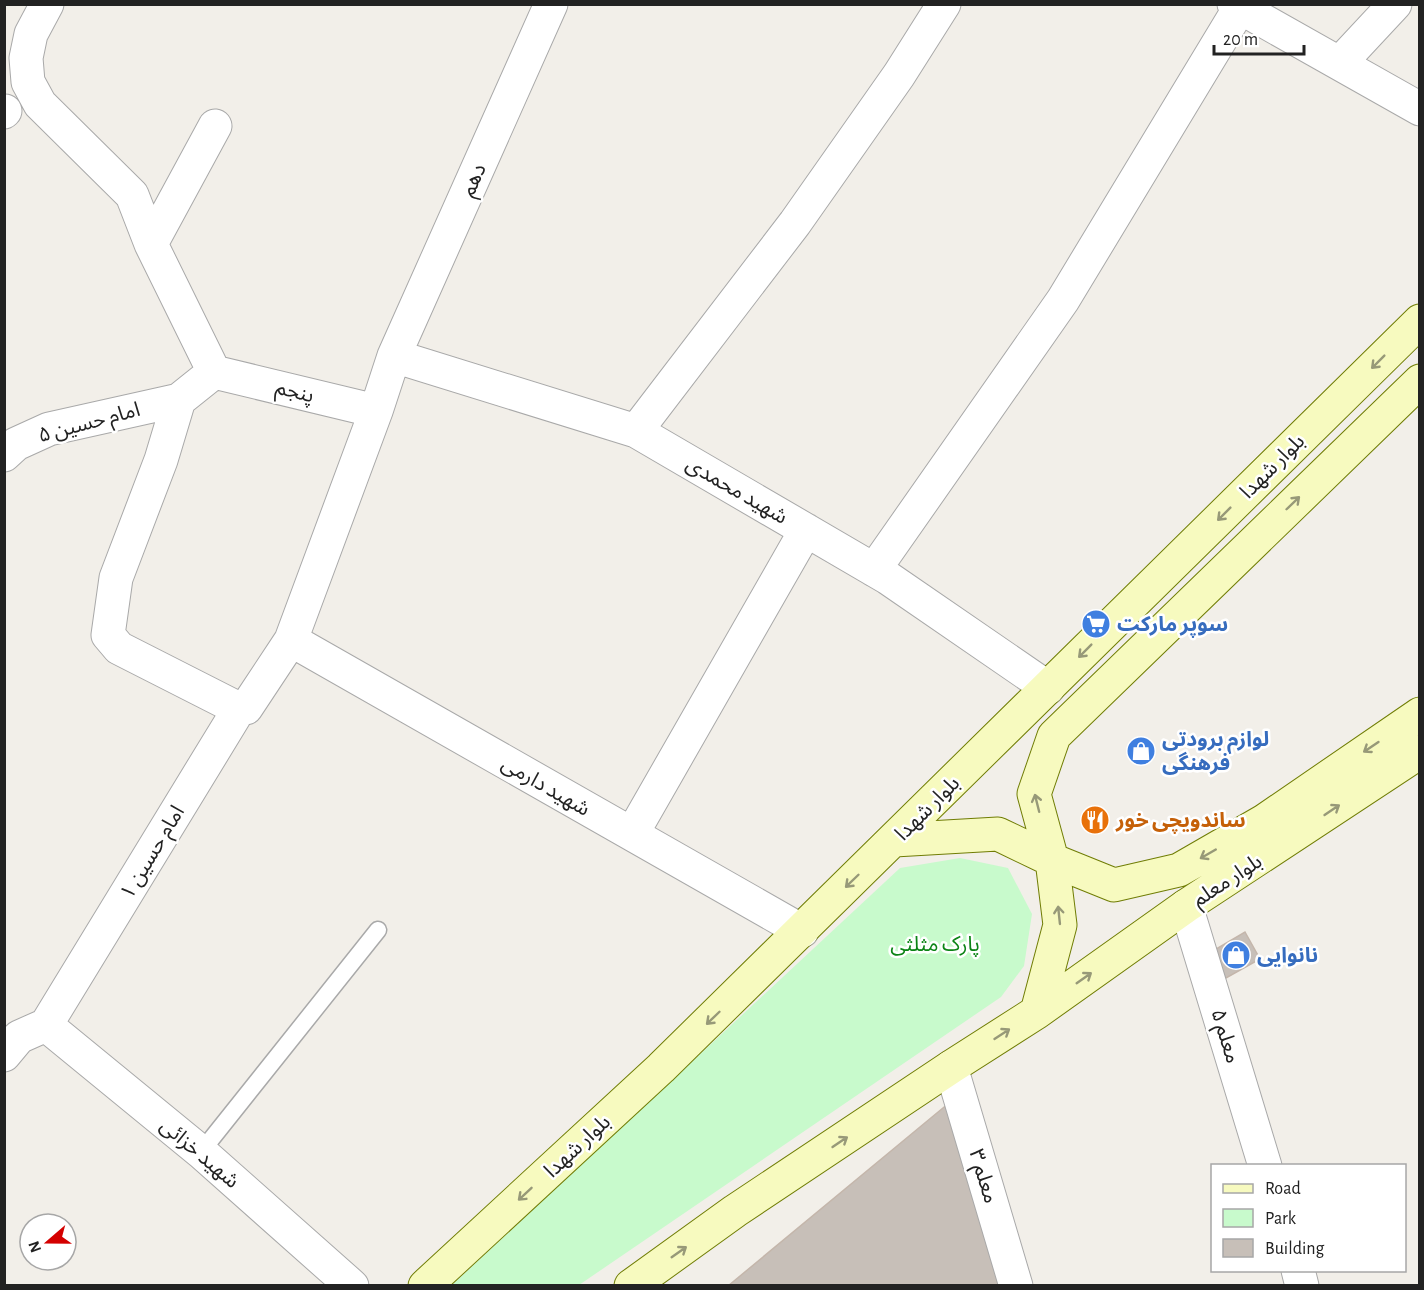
<svg xmlns="http://www.w3.org/2000/svg" width="1424" height="1290" viewBox="0 0 1424 1290" font-family="'Alegreya Sans','Noto Sans Arabic',sans-serif">
<rect width="100%" height="100%" fill="#f2efe9"/>
<!-- park -->
<path fill="#c8facc" d="M960,858L1008,868L1032,914L1024,966L1001,997L579,1285H452L900,868Z"/>
<!-- building -->
<path fill="#c7bfb8" stroke="#c4b6ab" stroke-width="1.5" d="M1245,932L1260,959L1226,978L1211,952Z
M949,1103L999,1286H728Z"/>
<g fill="none" stroke-linecap="round" stroke-linejoin="round">
<!-- service casing -->
<g stroke="#a9a9a9" stroke-width="19">
<path id="service" d="M201,1152L378,930"/>
</g>
<!-- minor casing -->
<g stroke="#a9a9a9" stroke-width="35">
<path id="minor" d="M47,4L31,34L26,58L28,82L40,104L132,195L151,244L214,372
M1234,4L1420,109
M1340,63L1395,4
M4,112L5,111
M151,244L215,126
M394,356L636,431L888,578L1048,688
M214,372L179,400L161,460L116,578L108,635L119,648L239,709
M214,372L376,411
M636,431L795,223L899,75L944,4
M4,455L16,444L49,429L179,400
M874,570L1063,300L1242,4
M291,640L802,931
M632,834L806,530
M1186,906L1265,1166
M46,1025L201,1152L352,1286
M4,1055L19,1037L46,1025L239,709L246,708L291,640L376,411L394,356L551,4
M951,1067L1016,1286
M1298,1270L1302,1286"/>
</g>
<!-- secondary casing -->
<g stroke="#707d05" stroke-width="35">
<path id="secondary" d="M1420,381L1054,736L1034,794L1052,860L1114,885L1179,870L1264,821L1420,714
M894,840L998,834L1052,860L1060,925L1037,1012
M425,1286L661,1068L1420,321
M631,1286L735,1211L951,1067L1037,1012L1186,906L1420,752"/>
</g>
<!-- service -->
<use href="#service" stroke="#fff" stroke-width="16"/>
<!-- minor -->
<use href="#minor" stroke="#fff" stroke-width="33"/>
<!-- secondary -->
<use href="#secondary" stroke="#f7fabf" stroke-width="33"/>
</g>
<!-- one-way arrows -->
<defs><path id="oneway-shaft" d="M-6 0H5M1.5-3L5.5 0L1.5 3" fill="none" stroke-width="1.6" stroke-linecap="round" stroke-linejoin="round" transform="scale(1.5)"/></defs>
<g stroke="#979978">
<use href="#oneway-shaft" transform="translate(1378 362) rotate(135)"/>
<use href="#oneway-shaft" transform="translate(1293 503) rotate(-44)"/>
<use href="#oneway-shaft" transform="translate(1224 514) rotate(135)"/>
<use href="#oneway-shaft" transform="translate(1085 651) rotate(135)"/>
<use href="#oneway-shaft" transform="translate(1371 747) rotate(146)"/>
<use href="#oneway-shaft" transform="translate(1037 803) rotate(-104)"/>
<use href="#oneway-shaft" transform="translate(1332 810) rotate(-34)"/>
<use href="#oneway-shaft" transform="translate(1208 854) rotate(150)"/>
<use href="#oneway-shaft" transform="translate(852 881) rotate(136)"/>
<use href="#oneway-shaft" transform="translate(1059 915) rotate(-96)"/>
<use href="#oneway-shaft" transform="translate(1084 978) rotate(-35)"/>
<use href="#oneway-shaft" transform="translate(713 1018) rotate(136)"/>
<use href="#oneway-shaft" transform="translate(1002 1034) rotate(-33)"/>
<use href="#oneway-shaft" transform="translate(840 1142) rotate(-34)"/>
<use href="#oneway-shaft" transform="translate(525 1194) rotate(137)"/>
<use href="#oneway-shaft" transform="translate(679 1252) rotate(-35)"/>
</g>
<!-- icons -->
<defs>
<g id="supermarket-disc" transform="scale(1.5)"><circle r="9.5" fill="#3f7fe0" stroke="#fff"/><path d="M-6-5.5h2.5l.6 2H6L4.5 2H-2.5L-4.4-4H-6ZM-1.5 3.2a1.3 1.3 0 1 0 .1 0ZM3 3.2a1.3 1.3 0 1 0 .1 0Z" fill="#fff"/></g>
<g id="shop-disc" transform="scale(1.5)"><circle r="9.5" fill="#3f7fe0" stroke="#fff"/><path d="M-5-2.5h2.3a2.7 3.5 0 0 1 5.4 0H5L5.5 6h-11ZM-1.5-2.5h3a1.5 2.3 0 0 0-3 0Z" fill="#fff"/></g>
<g id="restaurant-disc" transform="scale(1.5)"><circle r="9.5" fill="#e8710a" stroke="#fff"/><path d="M-5-6h1v4h1v-4h1v4h1v-4h1v5L-1.5 .5V6h-2V.5L-5-1ZM5-6V6H3V1.5H1.5Q1.5-4 5-6Z" fill="#fff"/></g>
</defs>
<g fill-rule="evenodd">
<use href="#supermarket-disc" x="1096" y="624"/>
<use href="#shop-disc" x="1141" y="751"/>
<use href="#restaurant-disc" x="1095" y="820"/>
<use href="#shop-disc" x="1236" y="955"/>
</g>
<g text-anchor="middle" stroke-width="5" stroke-linejoin="round" paint-order="stroke">
<!-- street labels -->
<g font-size="21" fill="#222" stroke="#fff">
<text transform="translate(473 180) rotate(-66)" y="7">دهم</text>
<text transform="translate(295 391) rotate(14)" y="7">پنجم</text>
<text transform="translate(89 422) rotate(-15)" y="7">امام حسین ۵</text>
<text transform="translate(1272 466) rotate(-45)" y="7">بلوار شهدا</text>
<text transform="translate(737 490) rotate(30)" y="7">شهید محمدی</text>
<text transform="translate(546 786) rotate(30)" y="7">شهید دارمی</text>
<text transform="translate(927 808) rotate(-45)" y="7">بلوار شهدا</text>
<text transform="translate(152 852) rotate(-59)" y="7">امام حسین ۱</text>
<text transform="translate(1227 880) rotate(-33)" y="7">بلوار معلم</text>
<text transform="translate(1226 1036) rotate(73)" y="7">معلم ۵</text>
<text transform="translate(577 1146) rotate(-43)" y="7">بلوار شهدا</text>
<text transform="translate(200 1153) rotate(40)" y="7">شهید خزائی</text>
<text transform="translate(984 1176) rotate(73)" y="7">معلم ۳</text>
</g>
<!-- shop labels -->
<g font-size="21" font-weight="bold" fill="#366cbe" stroke="#fff" text-anchor="start">
<text x="1117" y="631">سوپر مارکت</text>
<text x="1162" y="746">لوازم برودتی<tspan x="1162" dy="24">فرهنگی</tspan></text>
<text x="1257" y="962">نانوایی</text>
</g>
<!-- food labels -->
<g font-size="21" font-weight="bold" fill="#c56008" stroke="#fff" text-anchor="start">
<text x="1116" y="827">ساندویچی خور</text>
</g>
<!-- park labels -->
<g font-size="21" fill="#0c8416" stroke="#fff">
<text x="935" y="951">پارک مثلثی</text>
</g>
</g>
<!-- border -->
<rect width="1424" height="1290" fill="none" stroke="#222222" stroke-width="12"/>
<!-- legend -->
<rect x="1211" y="1164" width="195" height="108" fill="#ffffff" stroke="#a7a7a7" stroke-width="1.5"/>
<rect x="1223" y="1184" width="30" height="9" fill="#f7fabf" stroke="#a7a7a7" stroke-width="1.5"/>
<text x="1265" y="1194" font-size="18" fill="#222222">Road</text>
<rect x="1223" y="1209" width="30" height="18" fill="#c8facc" stroke="#a7a7a7" stroke-width="1.5"/>
<text x="1265" y="1224" font-size="18" fill="#222222">Park</text>
<rect x="1223" y="1239" width="30" height="18" fill="#c7bfb8" stroke="#a7a7a7" stroke-width="1.5"/>
<text x="1265" y="1254" font-size="18" fill="#222222">Building</text>
<!-- north arrow -->
<g transform="translate(48 1242) rotate(250)"><circle r="28" fill="#ffffff" stroke="#a7a7a7" stroke-width="1.5"/>
<path d="M0-4.5L10 22L0 15L-10 22Z" fill="#d40000"/>
<text y="-9" font-size="16" font-weight="bold" text-anchor="middle" fill="#222222">N</text>
</g>
<!-- scale -->
<path d="M1214 45v9h90v-9" fill="none" stroke="#222222" stroke-width="3"/>
<text x="1223" y="45" font-size="18" fill="#222222" stroke="#ffffff" stroke-width="4.5" paint-order="stroke">20 m</text>
</svg>
